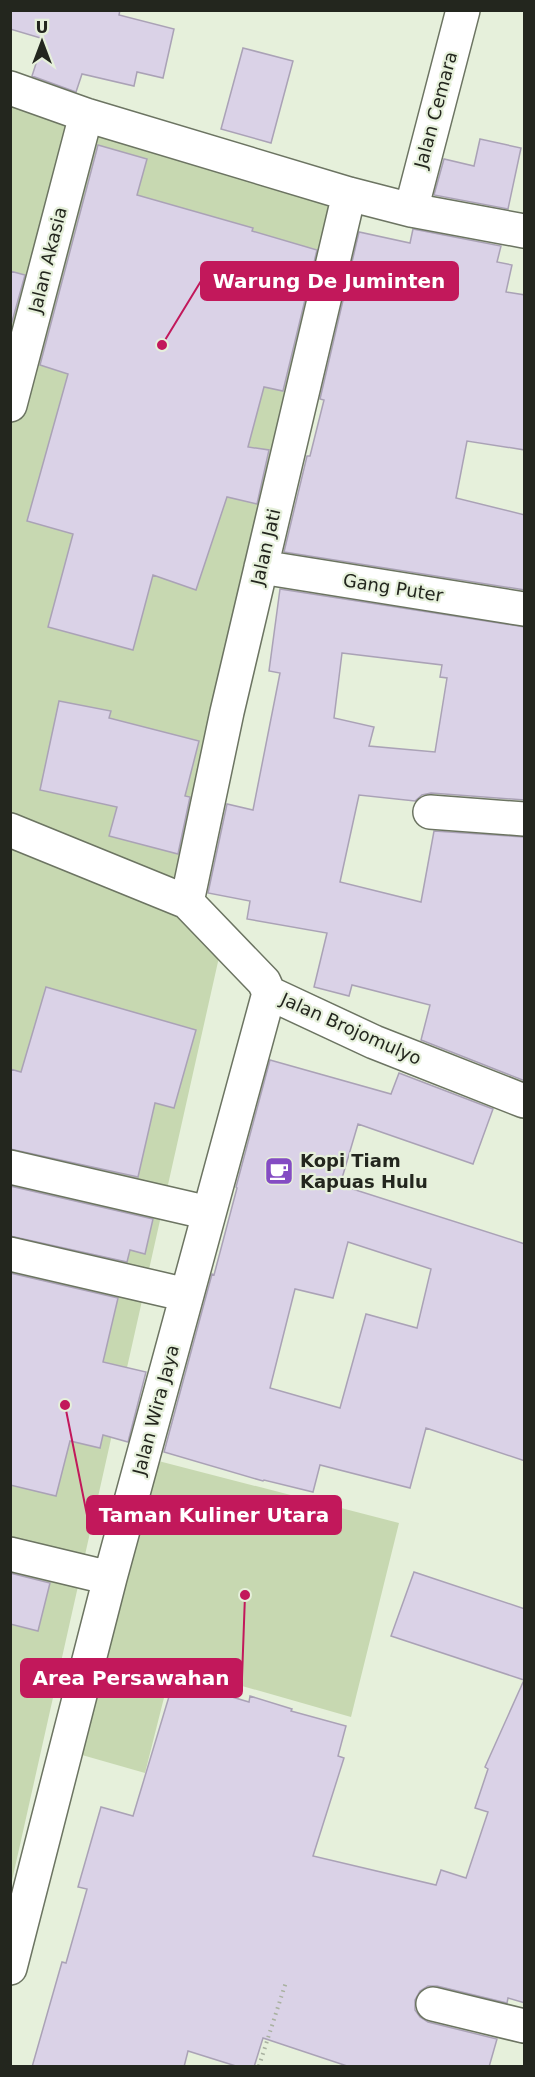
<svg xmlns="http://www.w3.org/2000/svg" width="535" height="2077" viewBox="0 0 535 2077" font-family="'DejaVu Sans',sans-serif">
<rect width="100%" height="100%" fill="#e6f0db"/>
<!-- green -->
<path fill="#c7d8b1" d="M11,106L334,196L183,900L224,935L11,1885Z
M143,1457L399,1523L351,1717L172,1666L145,1773L68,1751Z"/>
<!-- building -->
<path fill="#dad2e7" stroke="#aaa2b6" stroke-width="1.5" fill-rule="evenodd" d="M10,10H120L119,15L174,29L163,78L137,72L134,86L82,74L76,92L32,76L44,39L10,29Z
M243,48L293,61L271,143L221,129Z
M480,139L521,148L508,209L434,195L444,159L474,166Z
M98,145L147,159L137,195L253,228L252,231L317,250L283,391L264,387L248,447L269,450L257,504L227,497L196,590L153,575L133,650L48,627L73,534L27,521L68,374L40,365Z
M413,229L501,246L497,262L512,265L506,292L525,295V450L467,441L456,498L525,515V590L284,552L307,456H310L324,400L320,399L359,232L410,243Z
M10,271L25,275L10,329Z
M280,589L525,627V800L431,793L422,795L415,801L359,795L340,882L421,902L434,831L525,837V1081L421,1040L430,1005L352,985L349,996L314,987L327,933L247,919L250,901L208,893L227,804L253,810L280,673L269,671ZM342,653L442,665L440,677L447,678L435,752L369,746L374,727L334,718Z
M59,701L111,711L109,718L199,741L185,796L190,797L178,854L109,836L117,807L40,790Z
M46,987L196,1030L174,1108L155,1103L138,1177L10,1149V1069L21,1072Z
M270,1060L391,1094L399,1073L493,1109L473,1164L358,1124L340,1185L525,1244V1461L426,1428L410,1488L320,1465L313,1492L264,1480L263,1481L164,1452L212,1274L214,1275L237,1188L236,1187ZM348,1242L431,1269L417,1328L366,1314L340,1408L270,1388L295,1289L333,1298Z
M10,1186L153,1219L145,1254L130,1250L127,1262L10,1236Z
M10,1273L118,1298L103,1362L146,1372L128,1442L103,1435L100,1448L70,1441L56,1496L10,1485Z
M414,1572L525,1609V2003L508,1998L507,2003L437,1986H428L420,1991L415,2000V2010L420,2017L428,2022L497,2039L489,2067H350L263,2038L254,2067H239L188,2051L184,2067H32L62,1962L66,1963L87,1889L78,1887L101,1807L133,1816L174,1680L249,1702L250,1696L292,1709L291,1711L346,1726L338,1756L344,1758L313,1856L436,1885L441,1870L466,1878L488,1812L475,1808L488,1769L485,1767L524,1680L391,1636Z
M10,1573L50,1583L38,1631L10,1624Z"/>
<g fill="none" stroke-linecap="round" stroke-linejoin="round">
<!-- minor casing -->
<g stroke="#6c7462" stroke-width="36">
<path id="minor" d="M10,88L86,115L349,194L411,210L524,231
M411,210L463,10
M10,405L86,115
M261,567L524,609
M430,812L524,819
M10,830L187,902L264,982L269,993L374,1042L524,1101
M187,902L227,712L349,194
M10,1167L209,1213
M10,1254L187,1295
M10,1554L110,1578
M10,1968L110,1578L269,993
M433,2004L524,2026"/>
</g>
<!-- path -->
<path stroke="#a9b1a0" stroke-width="4" stroke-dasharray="1.5 4.5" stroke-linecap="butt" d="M259,2066L286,1982"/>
<!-- minor -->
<use href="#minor" stroke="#fff" stroke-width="33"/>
</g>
<!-- icons -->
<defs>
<g id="cafe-square" transform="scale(1.5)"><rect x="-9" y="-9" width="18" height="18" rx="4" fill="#844cc3" stroke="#e6f0db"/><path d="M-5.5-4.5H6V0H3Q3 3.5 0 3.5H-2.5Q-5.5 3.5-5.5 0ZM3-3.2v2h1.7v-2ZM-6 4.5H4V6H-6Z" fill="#fff"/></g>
</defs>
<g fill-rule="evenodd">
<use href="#cafe-square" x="279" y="1171"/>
</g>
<g text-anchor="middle" stroke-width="4.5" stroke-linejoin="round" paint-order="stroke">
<!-- street labels -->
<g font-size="18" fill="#23261e" stroke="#e6f0db">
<text transform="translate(436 110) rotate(-75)" y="6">Jalan Cemara</text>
<text transform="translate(48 260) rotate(-76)" y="6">Jalan Akasia</text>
<text transform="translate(266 547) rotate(-77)" y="6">Jalan Jati</text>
<text transform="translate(393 588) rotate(9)" y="6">Gang Puter</text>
<text transform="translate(351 1029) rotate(24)" y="6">Jalan Brojomulyo</text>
<text transform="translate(156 1410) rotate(-75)" y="6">Jalan Wira Jaya</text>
</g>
<!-- poi labels -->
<g font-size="18" font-weight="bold" fill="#23261e" stroke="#e6f0db" text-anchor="start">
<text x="300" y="1167">Kopi Tiam<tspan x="300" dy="21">Kapuas Hulu</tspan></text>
</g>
</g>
<!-- callouts -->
<path fill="none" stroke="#c2185b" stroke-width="2" d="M162 345L201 281M65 1405L87 1515M245 1595L242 1678"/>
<g fill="#c2185b" stroke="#e6f0db" stroke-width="2">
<circle cx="162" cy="345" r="6"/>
<circle cx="65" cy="1405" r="6"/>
<circle cx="245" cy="1595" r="6"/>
</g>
<g fill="#c2185b" stroke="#c2185b" stroke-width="2">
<rect x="201" y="262" width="257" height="38" rx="6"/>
<rect x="87" y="1496" width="254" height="38" rx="6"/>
<rect x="21" y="1659" width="221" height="38" rx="6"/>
</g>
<g font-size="20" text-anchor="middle" font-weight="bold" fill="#fff">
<text x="329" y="288">Warung De Juminten</text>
<text x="214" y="1522">Taman Kuliner Utara</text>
<text x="131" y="1685">Area Persawahan</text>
</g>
<!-- border -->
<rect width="535" height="2077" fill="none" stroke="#23261e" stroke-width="24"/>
<!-- north arrow -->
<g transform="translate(42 42)" stroke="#e6f0db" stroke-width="4.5" paint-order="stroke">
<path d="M0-4.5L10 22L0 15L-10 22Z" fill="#23261e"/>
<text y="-9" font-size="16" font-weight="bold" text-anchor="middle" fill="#23261e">U</text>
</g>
</svg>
